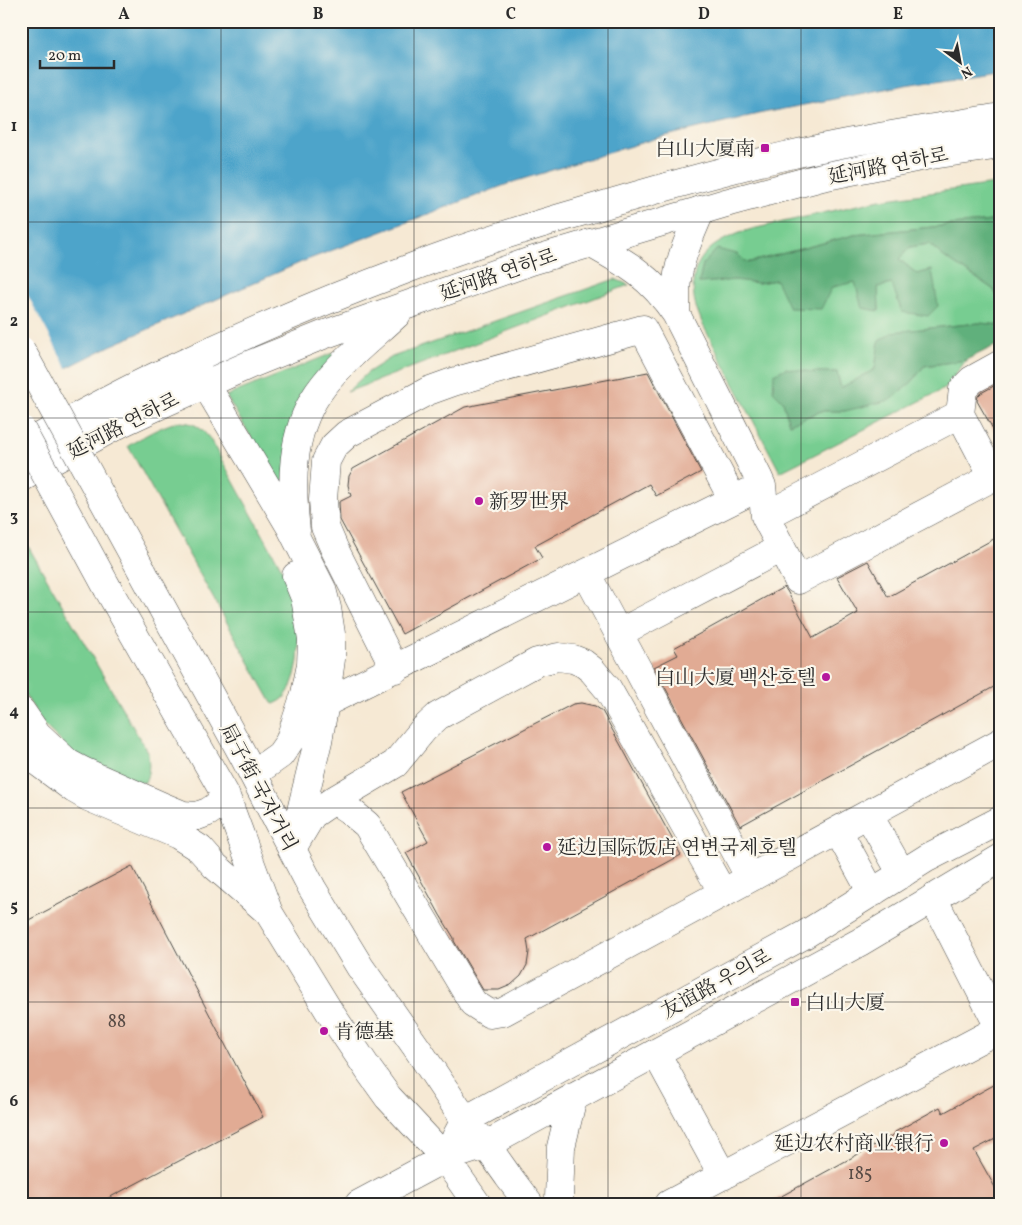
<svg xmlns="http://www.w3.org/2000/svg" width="1022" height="1225" viewBox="0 0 1022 1225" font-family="Vollkorn,'Noto Serif SC','Noto Serif KR',serif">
<rect width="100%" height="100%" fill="#fbf7ec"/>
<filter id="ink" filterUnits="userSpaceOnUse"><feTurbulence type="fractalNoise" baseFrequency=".02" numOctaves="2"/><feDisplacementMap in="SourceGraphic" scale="10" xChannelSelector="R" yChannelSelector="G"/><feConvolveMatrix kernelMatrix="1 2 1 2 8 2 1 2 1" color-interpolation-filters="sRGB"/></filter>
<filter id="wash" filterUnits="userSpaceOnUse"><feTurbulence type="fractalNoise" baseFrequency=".0096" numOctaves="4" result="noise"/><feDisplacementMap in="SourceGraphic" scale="20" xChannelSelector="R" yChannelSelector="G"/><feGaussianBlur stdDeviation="1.12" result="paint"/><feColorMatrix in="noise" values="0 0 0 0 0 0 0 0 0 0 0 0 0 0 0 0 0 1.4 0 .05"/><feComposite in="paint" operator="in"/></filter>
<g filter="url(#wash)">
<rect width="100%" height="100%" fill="#f6e9d4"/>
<!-- green -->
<path fill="#77cd91" stroke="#517c5e" d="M1001,183V220L854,235L746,263L737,254L703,264L699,283L735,280L759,283L776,280L832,287L856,281L862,308L879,310L878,287L892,284L902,312L932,270L917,274L899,259L910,247L929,244L944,257L993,289L1001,302V325L979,323L893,332L879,341L875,369L841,389L837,372H812L773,391L783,401L789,424L821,411H845L912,382L924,366L966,360L946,388L780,472L703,325C701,319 698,313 696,307C684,260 711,241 752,229L880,200Z
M615,279L629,285L347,392L367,373L392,357Z
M338,351L281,486L226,396Z
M177,422C194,422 200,426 210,439L282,569L290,587L300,625L298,661L295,675L290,689L284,698L280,701L274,704L272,703L128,446C144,436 159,427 177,422Z
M21,534L148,753C149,763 150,772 145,782L140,783L81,761L43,724L21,688Z"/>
<!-- forest -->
<path fill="#61b07b" stroke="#466e53" d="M1001,220V302L993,289L944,257L929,244L910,247L899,259L917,274L932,270L938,306L928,316L902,312L892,284L878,287L879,311L862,308L855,282L832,287L821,309L789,308L776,280L758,283L735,280L699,283L703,264L717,249L737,254L747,263L854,235Z
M979,323L1001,325V343L966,360L924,366L912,382L890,400L845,411H821L789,424L783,401L773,391L774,374L786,368L812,372H837L841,388L875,369L879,341L893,332Z"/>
<!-- water -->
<path fill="#4ea4ca" stroke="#3c687a" d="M21,21H1001V70L905,85L758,114L657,138L513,182L304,261L110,346L21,391Z"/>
<!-- pier -->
<path fill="#f6e9d4" d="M21,283L68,370L21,393Z"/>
<g id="blocks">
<!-- building -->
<path fill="#e1ab94" d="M648,372L701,472L656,496L649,484L535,546L542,558L402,634L340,520L339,502L351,496L348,485L349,476L353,469L465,407Z
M1001,382V443L977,401L978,396L981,393Z
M1001,535V683L740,826L654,667L678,655L674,648L784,587L787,591L813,638L858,613L837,577L868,561L888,597Z
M581,703L595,706L602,711L681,855L527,939L529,952L527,965L521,976L511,985L499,990H483L454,941V938L440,915L406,853L428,841L401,792L573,704Z
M132,866L263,1117L97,1204H21V924Z
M1001,1081V1136L974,1150L1001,1198V1204H767L895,1134V1132L940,1107L943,1113Z"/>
</g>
</g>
<g filter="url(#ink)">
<use href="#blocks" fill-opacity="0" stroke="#494844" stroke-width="1"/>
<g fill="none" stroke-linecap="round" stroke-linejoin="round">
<!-- minor casing -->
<g stroke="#494844" stroke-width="29">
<path id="minor" d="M590,243C628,264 651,277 676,314L758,477L762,486L765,516L798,580L993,477L960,414
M676,314C676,307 676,299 676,291C677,263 690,236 701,210
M765,516L960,414L963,389L972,380L1001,364
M586,573L750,878
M619,633L781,548
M395,669L334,548L325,527L323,500L326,461L334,446L347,434L428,391L453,382L643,329L733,500
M325,703L749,492
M334,800L349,810L367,825L473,1003L490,1014L503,1012L1001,742
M868,814L902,874
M838,831L872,893
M294,845L312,815L334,800L395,764L423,730L438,716L537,662L558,657L573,659L583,663L592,670L608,689L723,893
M933,898L1000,1029
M656,1053L723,1176
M669,1204L1001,1028"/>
</g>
<!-- major casing -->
<g stroke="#494844" stroke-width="29">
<path id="major" d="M196,368L290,526L322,589L327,608L331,634V659L325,703L318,741L292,848
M21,447C69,422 116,394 165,372C245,334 327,299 410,268C466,246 525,228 584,211C650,191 717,172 785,156C856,139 929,129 1001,117
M21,478L121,423L166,402L251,364L323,335L531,261L729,202L822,177L925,156L1001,145
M296,531C291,485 290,434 318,393C339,363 370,339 397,314
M142,571L244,757L312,888L360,967L419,1051L465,1120L486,1145L508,1176L529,1204
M108,589L225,794L269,913L329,1011L370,1072L388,1097L445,1158L477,1204
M21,711L37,734L68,763L83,771L166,808L183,815L197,816L208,812L217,806L225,794
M21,747L39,763L74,789L88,797L178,835L200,849L215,866L267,911
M253,774L280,755L289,742L305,694L311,665L312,639L305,598L296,576
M456,1137L465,1120L804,935L927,858L1001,820
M359,1204L445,1158L486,1145L860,942L1001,858
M559,1204V1198L561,1147L573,1097"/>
</g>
<!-- minor -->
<use href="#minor" stroke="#fff" stroke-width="28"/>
<!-- major -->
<use href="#major" stroke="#fff" stroke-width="28"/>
<!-- major-bridge casing -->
<g stroke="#494844" stroke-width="29" stroke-linecap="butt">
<path id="major-bridge" d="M21,350L142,571
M21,429L108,589"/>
</g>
<!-- major-bridge -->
<use href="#major-bridge" stroke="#fff" stroke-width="28"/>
</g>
</g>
<!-- grid -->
<path fill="none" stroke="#2b2b2b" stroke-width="1" stroke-opacity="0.55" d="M221,21V1204M414,21V1204M608,21V1204M801,21V1204M21,222H1001M21,418H1001M21,612H1001M21,808H1001M21,1002H1001"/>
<!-- markers -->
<g fill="#b5179e" stroke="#fbf7ec" stroke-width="2">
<rect x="760" y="143" width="10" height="10" rx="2.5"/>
<circle cx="479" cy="501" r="5"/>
<circle cx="826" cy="677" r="5"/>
<circle cx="547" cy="847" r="5"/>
<rect x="790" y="997" width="10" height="10" rx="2.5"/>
<circle cx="324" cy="1031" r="5"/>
<circle cx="944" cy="1143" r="5"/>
</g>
<g text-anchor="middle" stroke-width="4.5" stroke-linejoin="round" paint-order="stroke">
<!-- number labels -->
<g font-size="18" fill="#584b45">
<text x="117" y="1027">88</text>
<text x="860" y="1179">185</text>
</g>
<!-- poi labels -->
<g font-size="20" fill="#2b2b2b" stroke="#fbf7ec" text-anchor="start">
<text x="755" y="155" text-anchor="end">白山大厦南</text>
<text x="489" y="508">新罗世界</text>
<text x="816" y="684" text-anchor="end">白山大厦 백산호텔</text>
<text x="557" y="854">延边国际饭店 연변국제호텔</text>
<text x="805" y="1009">白山大厦</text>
<text x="334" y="1038">肯德基</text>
<text x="934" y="1150" text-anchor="end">延边农村商业银行</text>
</g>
<!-- street labels -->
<g font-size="20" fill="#2b2b2b" stroke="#fbf7ec">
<text transform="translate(888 165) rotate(-11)" y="7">延河路 연하로</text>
<text transform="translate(498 274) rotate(-19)" y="7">延河路 연하로</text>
<text transform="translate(123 425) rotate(-27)" y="7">延河路 연하로</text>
<text transform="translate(259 787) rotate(62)" y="7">局子街 국자거리</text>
<text transform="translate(716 983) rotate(-29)" y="7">友谊路 우의로</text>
</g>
</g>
<!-- margin -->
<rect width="1022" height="1225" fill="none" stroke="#fbf7ec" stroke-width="55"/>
<!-- north arrow -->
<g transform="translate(960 62) rotate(148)" stroke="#fbf7ec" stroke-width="4" paint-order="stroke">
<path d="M0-4L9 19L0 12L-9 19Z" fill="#2b2b2b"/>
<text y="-8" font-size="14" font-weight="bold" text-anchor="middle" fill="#2b2b2b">N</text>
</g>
<!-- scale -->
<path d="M40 60v8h74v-8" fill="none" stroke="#2b2b2b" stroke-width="2.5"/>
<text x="48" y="60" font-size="15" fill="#2b2b2b" stroke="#fbf7ec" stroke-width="4" paint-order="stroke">20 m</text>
<rect x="28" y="28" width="966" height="1170" fill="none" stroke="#2b2b2b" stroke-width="2"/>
<g font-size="16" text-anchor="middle" font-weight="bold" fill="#2b2b2b">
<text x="124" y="19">A</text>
<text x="318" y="19">B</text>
<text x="511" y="19">C</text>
<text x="704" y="19">D</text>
<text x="898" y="19">E</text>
<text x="14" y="131">1</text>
<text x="14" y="326">2</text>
<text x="14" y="521">3</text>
<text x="14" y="716">4</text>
<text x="14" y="911">5</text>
<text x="14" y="1106">6</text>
</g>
</svg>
